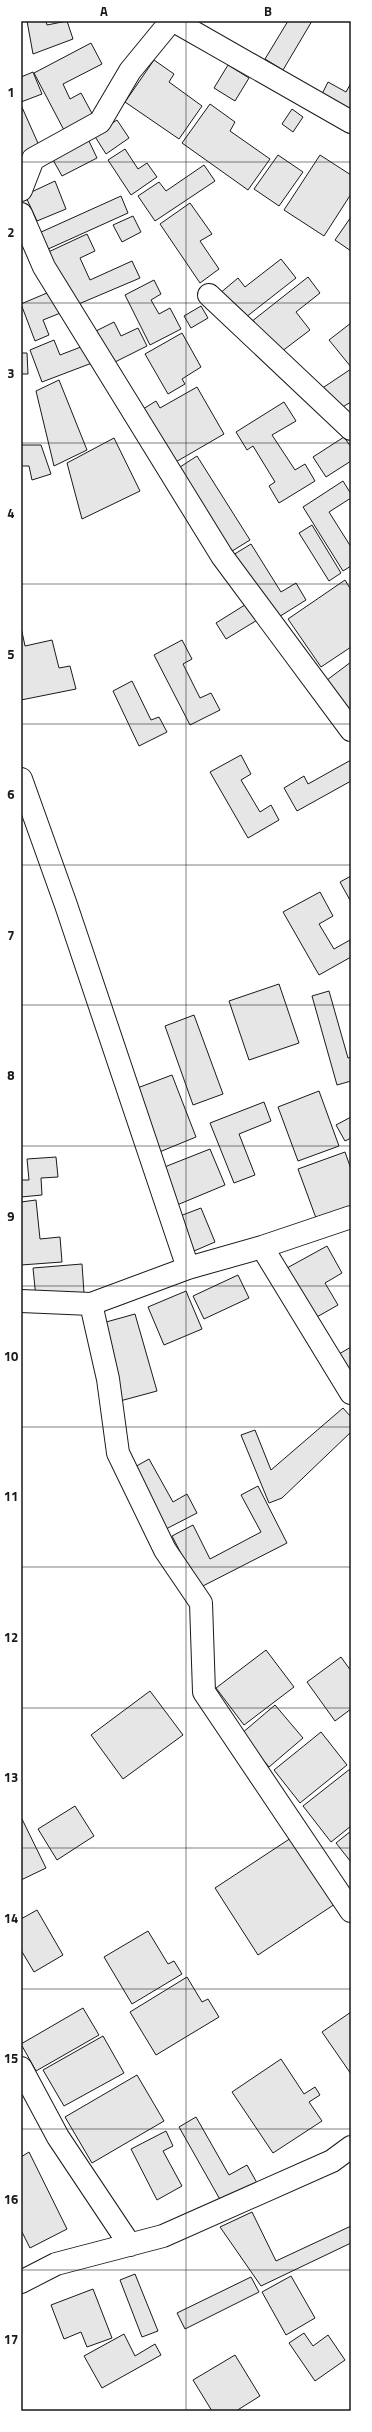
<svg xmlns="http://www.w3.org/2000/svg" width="372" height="2432" viewBox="0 0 372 2432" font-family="'Titillium Web',sans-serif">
<rect width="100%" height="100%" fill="#fff"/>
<!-- building -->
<path fill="#e6e6e6" stroke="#1a1a1a" d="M27,21H46L47,25L67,21L73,39L33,54Z
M288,21H312L283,70L265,59Z
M91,43L102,64L63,84L70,99L81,93L95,119L66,134L34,73Z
M154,60L174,74L169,82L202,106L179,139L125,102Z
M228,65L249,78L235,101L214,88Z
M33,72L42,94L21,102V77Z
M328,82L346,92L351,83V116L320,98Z
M210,104L235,122L230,131L270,159L248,190L182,143Z
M21,105L41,150L21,159Z
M292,109L303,117L293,132L282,124Z
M117,120L129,138L106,154L94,135Z
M88,139L97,158L62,176L52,158Z
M125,149L138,169L147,163L157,177L131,195L108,160Z
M278,155L303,172L279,206L254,189Z
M320,155L351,175V194L324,236L284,210Z
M204,165L215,181L155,221L138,196L159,182L166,191Z
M55,181L66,209L37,221L25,195Z
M121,196L128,213L46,250L39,233Z
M190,203L212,234L200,241L219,269L200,283L160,224Z
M133,216L141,232L122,242L113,225Z
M351,217V251L335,240Z
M87,234L95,251L80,258L90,280L132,261L140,278L74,306L44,254Z
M281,259L296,278L241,321L219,294L238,278L245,287Z
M308,277L320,293L296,312L310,330L277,355L251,322Z
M154,280L161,294L151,300L159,314L170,308L181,329L150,345L125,295Z
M54,290L63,312L43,320L49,335L35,341L21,304Z
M201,306L208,318L191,328L184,316Z
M114,322L121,336L138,328L147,346L109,365L92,333Z
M351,323V367L329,340Z
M182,333L201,367L182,379L185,384L168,394L145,354Z
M54,340L60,355L86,345L92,363L42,382L30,350Z
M21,353H27L28,374H21Z
M351,369V402L336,411L321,389Z
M59,380L87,450L54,466L36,391Z
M197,387L224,434L174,463L143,409L156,401L160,408Z
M284,402L296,421L272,435L295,470L305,464L315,481L279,503L269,486L275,482L253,446L247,450L236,432Z
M344,437L351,447V461L326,477L313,457Z
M114,438L140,491L82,519L67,463Z
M21,445H41L51,474L32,480L29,466H21Z
M197,456L250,540L229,553L177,469Z
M343,481L351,494V498L329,512L351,547V566L343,571L303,507Z
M312,525L341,573L329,581L299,533Z
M251,544L281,592L296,583L306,600L274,620L233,555Z
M345,580L351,590V647L321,667L288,619Z
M248,603L259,619L226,639L216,623Z
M21,627L25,646L52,640L59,668L70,666L76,689L21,700Z
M182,640L192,659L183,664L200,698L211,693L220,710L190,725L154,655Z
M351,662V709L350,710L327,680Z
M132,681L151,720L159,717L167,732L139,746L113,691Z
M241,755L251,774L241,780L260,812L271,805L279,820L248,838L210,772Z
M351,760V781L297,811L284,788L304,776L308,784Z
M351,876V902L340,882Z
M320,892L333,916L319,924L334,949L350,940L351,957L319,975L283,912Z
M279,984L299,1043L249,1060L229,1001Z
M329,991L348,1058L351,1057V1081L337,1085L312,996Z
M194,1015L223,1094L193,1105L165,1026Z
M172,1075L196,1137L157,1153L132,1090Z
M319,1091L339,1146L298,1161L278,1107Z
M264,1102L271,1121L239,1134L255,1175L234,1183L210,1123Z
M351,1117V1138L345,1141L336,1125Z
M210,1149L225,1185L177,1205L162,1168Z
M345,1152L351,1169V1206L316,1218L298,1169Z
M56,1157L58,1177L41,1178L42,1195L21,1197V1180H29L27,1159Z
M36,1200L40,1239L60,1237L62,1262L21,1265V1202Z
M201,1208L215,1242L194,1251L180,1216Z
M327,1246L342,1273L325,1283L338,1305L315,1318L287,1268Z
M82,1264L84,1293L36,1298L33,1268Z
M238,1275L249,1298L204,1319L193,1296Z
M186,1291L202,1329L164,1345L148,1307Z
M135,1314L157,1391L120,1401L99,1324Z
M351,1347V1374L339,1354Z
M343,1408L351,1417V1432L282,1498L269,1503L241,1435L255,1430L271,1470Z
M149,1459L173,1502L187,1494L197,1513L166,1529L133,1468Z
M258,1486L287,1543L199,1588L172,1536L193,1525L210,1559L261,1532L241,1495Z
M266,1650L294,1687L244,1725L216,1688Z
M341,1657L351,1671V1709L335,1721L307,1682Z
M150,1691L183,1735L123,1779L91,1735Z
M275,1705L303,1738L269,1767L241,1734Z
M321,1732L347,1765L300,1803L274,1770Z
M350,1769L351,1826L331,1842L303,1806Z
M75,1806L94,1836L57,1860L38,1829Z
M21,1817L46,1868L21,1880Z
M351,1831V1862L336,1843Z
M294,1836L338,1902L258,1955L215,1888Z
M37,1910L63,1955L34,1972L21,1950V1919Z
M148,1931L168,1964L174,1961L182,1974L132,2004L104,1957Z
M187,1977L202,2002L208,1999L219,2017L156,2055L130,2012Z
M83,2008L99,2035L36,2071L21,2044Z
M351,2012V2074L322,2032Z
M103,2036L124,2073L64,2106L43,2070Z
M281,2059L304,2094L315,2087L320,2095L309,2102L322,2121L273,2153L232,2092Z
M137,2075L164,2121L92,2163L65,2117Z
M196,2117L229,2175L247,2165L257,2183L222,2203L179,2127Z
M166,2131L173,2146L163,2151L182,2186L157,2200L131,2149Z
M29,2152L67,2229L30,2248L21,2230V2157Z
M252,2212L276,2261L351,2226V2243L261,2286L220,2227Z
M135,2274L158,2331L142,2337L120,2280Z
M291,2276L315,2318L286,2335L262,2292Z
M251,2277L259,2292L185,2329L177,2313Z
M93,2289L112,2338L87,2347L81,2332L64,2339L51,2305Z
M304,2333L313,2346L328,2335L345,2360L315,2381L289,2343Z
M124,2334L135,2356L155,2344L161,2355L102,2388L84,2356Z
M235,2355L260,2396L236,2411H212L193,2380Z"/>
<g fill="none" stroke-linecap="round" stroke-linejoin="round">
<!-- minor casing -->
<g stroke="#1a1a1a" stroke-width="24">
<path id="minor" d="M174,21L351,122
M21,190L33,159L100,122L130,71L171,21
M21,214L44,267L222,556L351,730
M209,295L351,429
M21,779L66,905L188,1268
M262,1247L351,1393
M21,1301L91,1304L188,1268L262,1247L351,1217
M91,1304L108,1379L118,1453L165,1550L201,1603L204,1692L351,1911
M21,2068L58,2137L130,2245
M21,2282L56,2264L163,2236L332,2161L351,2147"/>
</g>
<!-- minor -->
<use href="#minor" stroke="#fff" stroke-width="22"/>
</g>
<!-- grid -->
<path fill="none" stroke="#1a1a1a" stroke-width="1" stroke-opacity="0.55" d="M186,21V2411M21,162H351M21,303H351M21,443H351M21,584H351M21,724H351M21,865H351M21,1005H351M21,1146H351M21,1286H351M21,1427H351M21,1567H351M21,1708H351M21,1848H351M21,1989H351M21,2129H351M21,2270H351"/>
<!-- border -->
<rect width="372" height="2432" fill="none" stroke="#ffffff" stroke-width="44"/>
<rect x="22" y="22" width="328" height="2388" fill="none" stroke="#1a1a1a" stroke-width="1.5"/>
<g font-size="13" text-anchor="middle" font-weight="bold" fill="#1a1a1a">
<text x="104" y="16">A</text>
<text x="268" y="16">B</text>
<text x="11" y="97">1</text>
<text x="11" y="237">2</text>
<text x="11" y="378">3</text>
<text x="11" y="518">4</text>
<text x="11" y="659">5</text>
<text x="11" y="799">6</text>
<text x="11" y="940">7</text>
<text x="11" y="1080">8</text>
<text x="11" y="1221">9</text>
<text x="11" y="1361">10</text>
<text x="11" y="1501">11</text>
<text x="11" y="1642">12</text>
<text x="11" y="1782">13</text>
<text x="11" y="1923">14</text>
<text x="11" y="2063">15</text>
<text x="11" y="2204">16</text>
<text x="11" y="2344">17</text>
</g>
</svg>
